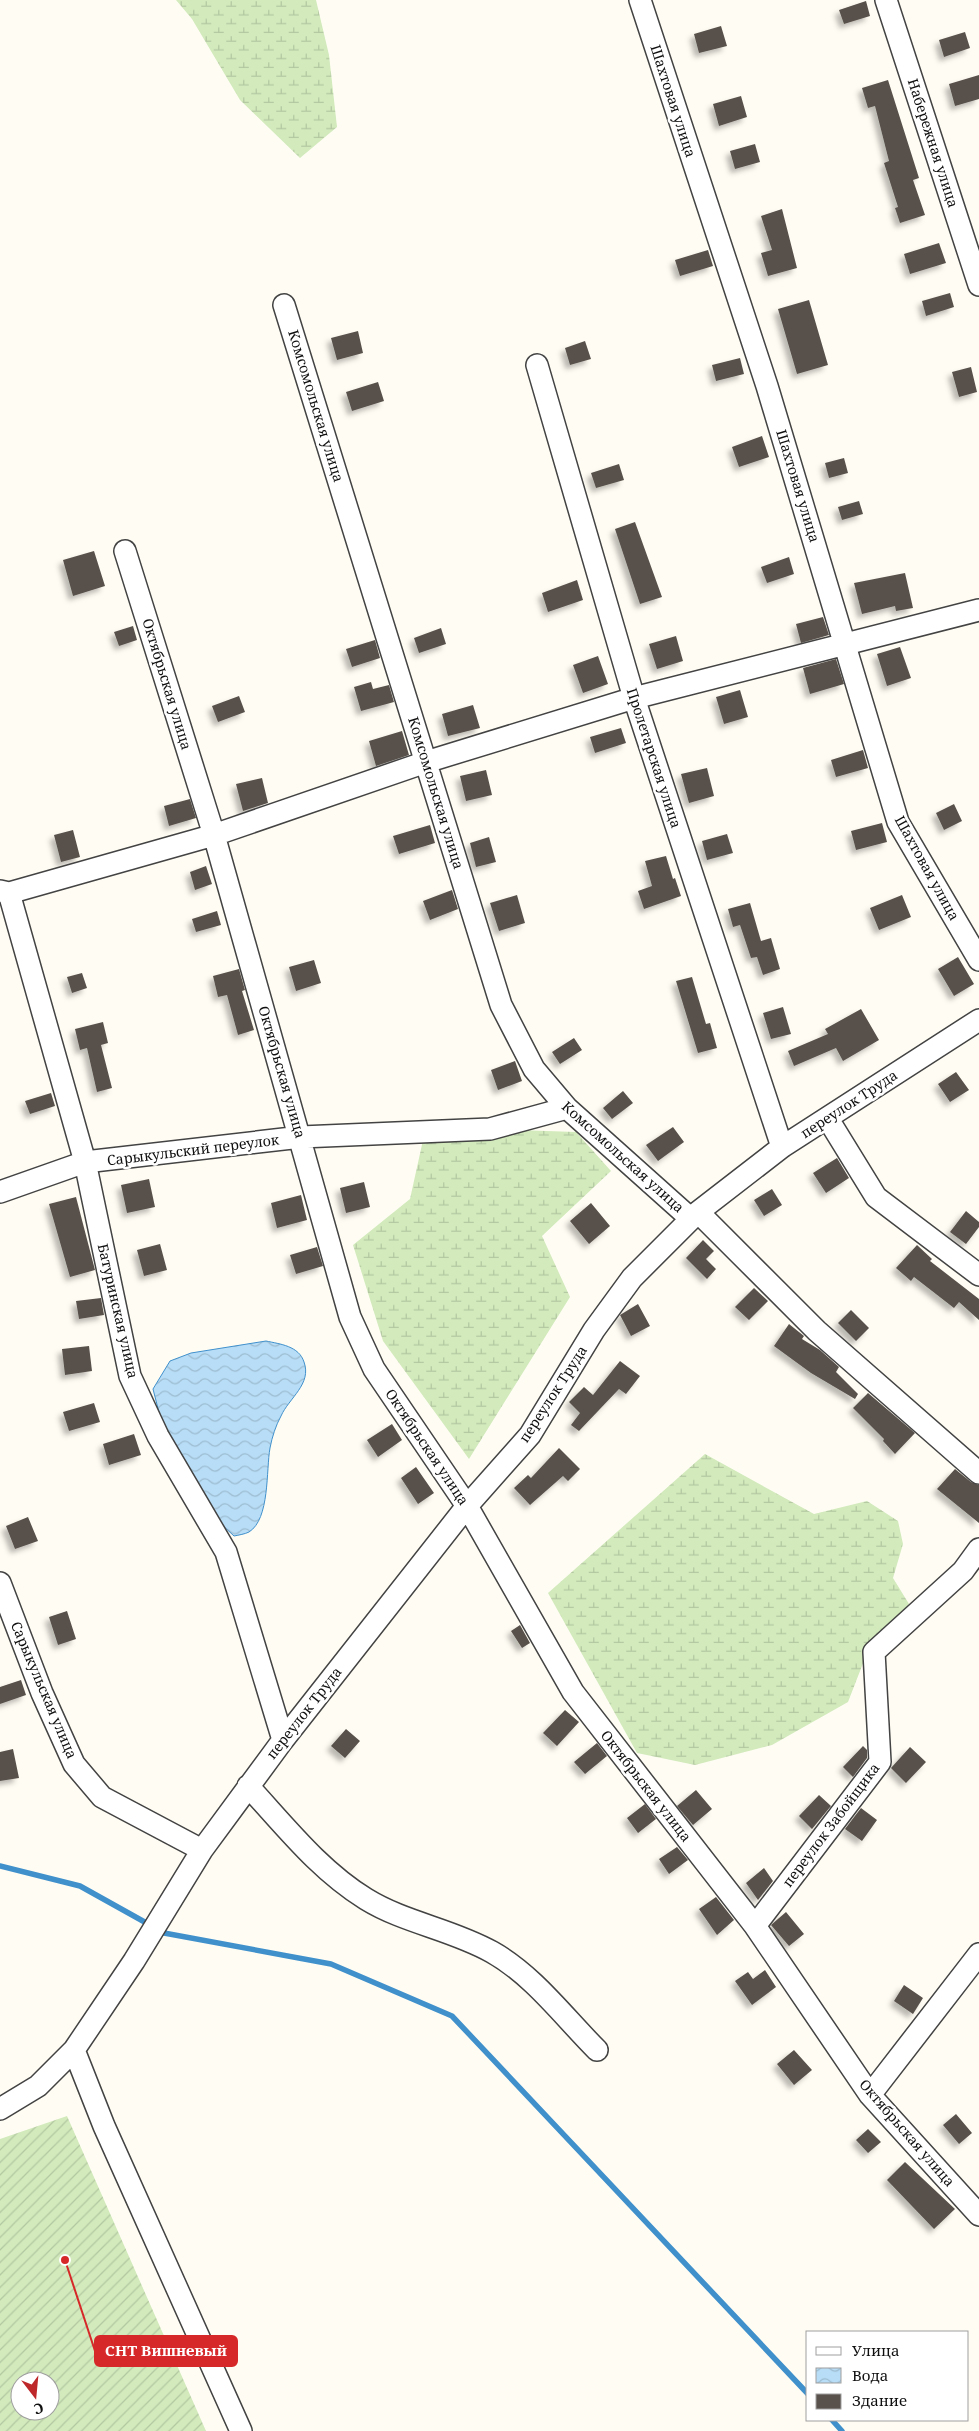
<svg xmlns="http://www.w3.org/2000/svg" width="979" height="2431" viewBox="0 0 979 2431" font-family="'Noto Serif',serif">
<defs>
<pattern id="wetland-marsh" width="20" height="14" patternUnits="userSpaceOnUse" patternTransform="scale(1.25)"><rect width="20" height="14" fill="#d2eabc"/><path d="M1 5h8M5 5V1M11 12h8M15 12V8" fill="none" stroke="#b3c8a1"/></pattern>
<pattern id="garden-furrows" width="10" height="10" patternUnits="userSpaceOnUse" patternTransform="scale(1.25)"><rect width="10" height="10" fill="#d2eabc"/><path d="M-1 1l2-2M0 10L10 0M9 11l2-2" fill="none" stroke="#b3c8a1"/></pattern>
<pattern id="water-waves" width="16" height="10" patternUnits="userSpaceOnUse" patternTransform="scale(1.25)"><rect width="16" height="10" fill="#b8ddf6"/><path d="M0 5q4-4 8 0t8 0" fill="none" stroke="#9dbdd2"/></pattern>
<filter id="shadow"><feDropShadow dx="-4.5" dy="4.5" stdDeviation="2.5" flood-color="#0004"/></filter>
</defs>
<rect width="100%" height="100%" fill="#fffdf3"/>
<!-- wetland -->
<path fill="url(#wetland-marsh)" d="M176,0H316L329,55L337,127L300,158L240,100L192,19Z
M517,1130L576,1132L611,1171L542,1236L570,1297L469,1459L383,1341L353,1245L410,1199L423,1140Z
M705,1454L814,1514L867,1501L898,1521L903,1544L893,1578L909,1604L867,1653L848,1702L772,1745L695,1765L637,1753L548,1593Z"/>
<!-- garden -->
<path fill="url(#garden-furrows)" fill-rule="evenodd" d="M67,2116L206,2431H0V2139ZM20,2381H50V2411H20Z"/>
<!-- water -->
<path fill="url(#water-waves)" stroke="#4090cc" d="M266,1341C280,1344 299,1346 304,1362C312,1384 289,1398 281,1416C276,1425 272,1437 270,1448C266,1470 270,1519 249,1532C245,1534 239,1535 234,1536L220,1523L163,1428L153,1389L170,1361L191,1353Z"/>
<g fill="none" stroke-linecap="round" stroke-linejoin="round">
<!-- stream -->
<path stroke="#4090cc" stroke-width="5.5" d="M0,1866L80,1886L150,1925
M158,1930L164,1933L331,1964L452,2016L808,2394
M832,2420L842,2431"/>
</g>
<!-- building -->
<path fill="#59514c" filter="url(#shadow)" d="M866,1L870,16L844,24L839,10Z
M721,26L727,46L699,53L694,34Z
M965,32L970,48L944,57L939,40Z
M979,75V99L955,106L949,84Z
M888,80L919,178L913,180L925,215L900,223L895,208L898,207L884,163L889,161L875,106L868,108L862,88Z
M741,96L747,117L719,126L713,104Z
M755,144L760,162L735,169L730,151Z
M782,209L797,268L768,276L761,253L772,250L761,216Z
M939,243L946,263L910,274L904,254Z
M708,250L713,266L680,276L675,260Z
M950,293L954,307L926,316L922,301Z
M809,300L828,365L797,374L778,309Z
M358,331L363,353L337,360L331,338Z
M585,341L591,359L570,365L565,348Z
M740,358L744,374L716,381L712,365Z
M971,367L977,392L959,397L952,372Z
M378,382L384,401L352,411L346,392Z
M762,436L769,457L739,467L732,447Z
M844,458L848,473L829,478L825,463Z
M619,464L624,480L596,488L591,473Z
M859,501L863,514L842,520L838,507Z
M635,522L662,597L640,604L615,529Z
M94,551L105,586L73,596L63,560Z
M789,557L794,574L767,583L761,567Z
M905,573L913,608L896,611L895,606L862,614L854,583Z
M577,580L583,600L548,612L542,593Z
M823,617L829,635L801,643L796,624Z
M133,626L137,640L119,646L114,632Z
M441,628L446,644L419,653L414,638Z
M676,636L683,661L657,669L649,644Z
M375,640L380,658L352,667L346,649Z
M900,647L911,678L887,686L877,654Z
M598,656L608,684L583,693L573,665Z
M836,659L844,684L810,694L803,668Z
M371,682L373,689L389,685L394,702L361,711L354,687Z
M740,690L748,717L724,724L716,697Z
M239,696L245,712L218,722L212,706Z
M473,705L480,728L448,736L442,714Z
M621,728L626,743L595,753L590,737Z
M402,731L409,755L376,766L369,741Z
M863,750L868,768L836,777L831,760Z
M707,768L714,796L689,803L681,774Z
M486,770L492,795L466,801L460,776Z
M262,778L268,803L243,811L236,784Z
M190,799L196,818L169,826L164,806Z
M954,804L962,821L944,830L936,813Z
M882,823L887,842L856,850L851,831Z
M430,825L435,843L399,854L393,836Z
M73,830L80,857L61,862L54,835Z
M727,834L733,853L707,860L702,841Z
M489,837L496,862L476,867L470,843Z
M666,856L673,879L675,878L681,896L644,909L638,891L652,886L645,861Z
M206,866L212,884L195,890L190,872Z
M452,890L458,909L430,920L423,901Z
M517,895L525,923L499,931L490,903Z
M902,895L911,917L879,930L870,908Z
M750,903L761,941L771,938L780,969L763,975L757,957L751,958L740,925L733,927L728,909Z
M217,911L221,925L196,932L192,919Z
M958,957L974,984L954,996L938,969Z
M314,960L321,983L296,991L289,967Z
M239,969L245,990L242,991L254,1030L238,1035L227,995L218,997L213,976Z
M82,973L87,988L72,993L67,977Z
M692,977L706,1024L710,1023L717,1048L698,1053L676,981Z
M783,1007L791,1034L771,1039L763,1013Z
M861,1009L879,1040L843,1061L836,1048L794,1066L788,1051L828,1034L825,1029Z
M103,1022L108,1043L101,1045L112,1088L97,1092L87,1048L80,1050L75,1029Z
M574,1038L582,1050L560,1064L552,1052Z
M515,1061L522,1081L498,1090L491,1070Z
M956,1072L969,1090L950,1102L938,1084Z
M623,1091L633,1103L612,1119L603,1108Z
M51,1093L55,1106L30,1114L25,1101Z
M673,1127L684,1142L658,1161L646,1145Z
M837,1158L849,1178L826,1193L813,1173Z
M149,1179L155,1207L127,1213L121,1185Z
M364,1182L370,1207L346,1213L340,1188Z
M772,1189L782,1205L764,1216L754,1200Z
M301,1195L307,1220L277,1228L271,1203Z
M76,1197L95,1270L70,1277L49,1204Z
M591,1203L610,1226L589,1244L570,1221Z
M966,1211L979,1222V1227L966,1244L950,1232Z
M703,1240L714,1251L706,1259L716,1269L707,1279L686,1258Z
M160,1244L167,1270L144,1276L137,1250Z
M917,1245L932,1259L930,1261L979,1299V1320L959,1302L954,1308L914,1277L911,1281L896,1268Z
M317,1247L323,1266L296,1274L290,1255Z
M754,1288L768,1301L749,1320L735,1307Z
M101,1298L104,1315L79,1319L76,1301Z
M638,1304L650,1326L631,1336L620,1315Z
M851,1310L869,1328L856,1341L838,1323Z
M789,1324L804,1336L802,1339L820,1350L839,1367L836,1372L858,1394L855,1399L811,1373L774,1346Z
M89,1346L92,1371L65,1375L62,1349Z
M620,1361L640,1376L626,1394L619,1389L579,1431L571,1425L580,1413L569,1402L584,1387L593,1395Z
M868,1393L915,1433L895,1454L883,1441L884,1439L853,1408Z
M94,1403L100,1422L69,1431L63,1412Z
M392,1424L402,1440L378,1457L367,1440Z
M134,1434L141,1455L109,1465L103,1444Z
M559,1448L580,1469L568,1481L563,1476L530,1505L514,1488L528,1475L531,1478Z
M416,1467L434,1493L418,1504L401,1478Z
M955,1469L971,1482L979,1485V1523L937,1489Z
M28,1517L38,1541L15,1549L6,1526Z
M67,1611L76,1639L58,1645L49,1617Z
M520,1625L530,1643L522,1648L511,1631Z
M21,1680L26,1695L0,1704V1687Z
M565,1710L579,1722L557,1746L543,1733Z
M346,1729L360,1741L345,1758L331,1746Z
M597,1743L607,1756L585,1774L574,1762Z
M863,1746L867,1750V1758L853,1777L843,1767Z
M910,1747L926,1762L906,1783L891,1768Z
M13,1749L19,1778L0,1781V1752Z
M696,1790L712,1809L693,1825L677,1806Z
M819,1795L831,1806L812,1829L799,1816Z
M645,1804L656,1819L638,1833L627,1818Z
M861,1808L877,1820L862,1841L845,1829Z
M677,1847L688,1860L669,1874L659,1859Z
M764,1868L773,1881L758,1900L746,1883Z
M716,1897L734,1920L717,1935L699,1909Z
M786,1912L804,1934L789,1946L771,1925Z
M765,1970L776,1987L752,2005L735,1981L748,1972L753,1979Z
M904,1985L923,1998L913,2014L894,2001Z
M794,2050L812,2070L794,2085L777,2064Z
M956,2114L972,2133L959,2144L943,2125Z
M868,2129L881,2142L868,2153L856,2140Z
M905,2162L955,2209L934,2229L887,2180Z"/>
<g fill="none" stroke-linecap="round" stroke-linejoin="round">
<!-- minor casing -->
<g stroke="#434343" stroke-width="24">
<path id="minor" d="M640,0L767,386L898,822L979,960
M886,0L979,285
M284,305L501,1005L534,1069L567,1108L690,1218
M537,365L634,698L782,1147
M125,551L214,835L350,1317L374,1369L467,1506L573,1692L755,1926L870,2095L979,2215
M0,891L9,893L214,835L426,762L634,698L979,610
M9,893L85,1162L130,1376L158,1436L226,1552L283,1740
M828,1119L876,1197L979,1275
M0,1192L85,1162L301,1137L490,1129L567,1108
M698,1212L817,1331L979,1473
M0,1583L42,1693L74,1764L102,1797L202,1850
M248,1786C285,1826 319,1870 366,1899C405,1923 451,1929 492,1952C533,1975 564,2017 597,2050
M755,1926L880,1762L874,1652L963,1571L979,1549
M74,2050L104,2126L241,2431
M870,2095L979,1954
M0,2109L38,2086L74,2050L134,1961L202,1850L283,1740L467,1506L530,1435L594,1330L632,1278L698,1212L782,1147L979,1020"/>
</g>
<!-- minor -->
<use href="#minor" stroke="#fff" stroke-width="21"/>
</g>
<g text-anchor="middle" stroke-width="5" stroke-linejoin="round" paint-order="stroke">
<!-- street labels -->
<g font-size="14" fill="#101010" stroke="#fff">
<text transform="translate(673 101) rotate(72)" y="5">Шахтовая улица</text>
<text transform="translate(933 143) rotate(72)" y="5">Набережная улица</text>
<text transform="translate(316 406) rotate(73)" y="5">Комсомольская улица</text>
<text transform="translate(798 486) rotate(73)" y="5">Шахтовая улица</text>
<text transform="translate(167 684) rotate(73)" y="5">Октябрьская улица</text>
<text transform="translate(654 758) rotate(72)" y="5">Пролетарская улица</text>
<text transform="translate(436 793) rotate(73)" y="5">Комсомольская улица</text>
<text transform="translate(927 868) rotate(61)" y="5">Шахтовая улица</text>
<text transform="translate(282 1072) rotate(74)" y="5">Октябрьская улица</text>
<text transform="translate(849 1104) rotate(-33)" y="5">переулок Труда</text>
<text transform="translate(193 1150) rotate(-7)" y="5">Сарыкульский переулок</text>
<text transform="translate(623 1157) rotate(42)" y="5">Комсомольская улица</text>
<text transform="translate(118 1311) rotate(77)" y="5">Батуринская улица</text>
<text transform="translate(553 1394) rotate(-57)" y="5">переулок Труда</text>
<text transform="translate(427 1447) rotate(56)" y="5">Октябрьская улица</text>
<text transform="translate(44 1690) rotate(67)" y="5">Сарыкульская улица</text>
<text transform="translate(304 1713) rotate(-52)" y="5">переулок Труда</text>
<text transform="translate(646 1786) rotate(52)" y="5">Октябрьская улица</text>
<text transform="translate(831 1825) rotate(-53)" y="5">переулок Забойщика</text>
<text transform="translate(907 2133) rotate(49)" y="5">Октябрьская улица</text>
</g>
</g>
<!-- callouts -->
<path fill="none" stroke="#d62828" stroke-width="2" d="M65 2260L95 2351"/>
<circle fill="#d62828" stroke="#fff" stroke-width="2" cx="65" cy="2260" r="5"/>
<rect fill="#d62828" stroke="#d62828" stroke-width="2" x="95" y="2336" width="142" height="30" rx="5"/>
<g font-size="15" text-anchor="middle" font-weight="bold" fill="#fff">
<text x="166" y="2356">СНТ Вишневый</text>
</g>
<!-- legend -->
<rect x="806" y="2331" width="162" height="90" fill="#ffffff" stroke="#9f9f9f"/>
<rect x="816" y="2347" width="25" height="8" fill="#ffffff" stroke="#9f9f9f"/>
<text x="852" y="2356" font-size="15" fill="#101010">Улица</text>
<rect x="816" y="2368" width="25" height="15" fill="url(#water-waves)" stroke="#9f9f9f"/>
<text x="852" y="2381" font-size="15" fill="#101010">Вода</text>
<rect x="816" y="2394" width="25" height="15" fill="#59514c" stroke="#9f9f9f"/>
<text x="852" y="2406" font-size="15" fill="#101010">Здание</text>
<!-- north arrow -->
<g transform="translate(35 2396) rotate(164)"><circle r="24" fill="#ffffff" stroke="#9f9f9f"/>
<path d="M0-4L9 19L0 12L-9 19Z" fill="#bf282b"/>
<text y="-8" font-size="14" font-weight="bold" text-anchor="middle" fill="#101010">С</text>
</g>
</svg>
